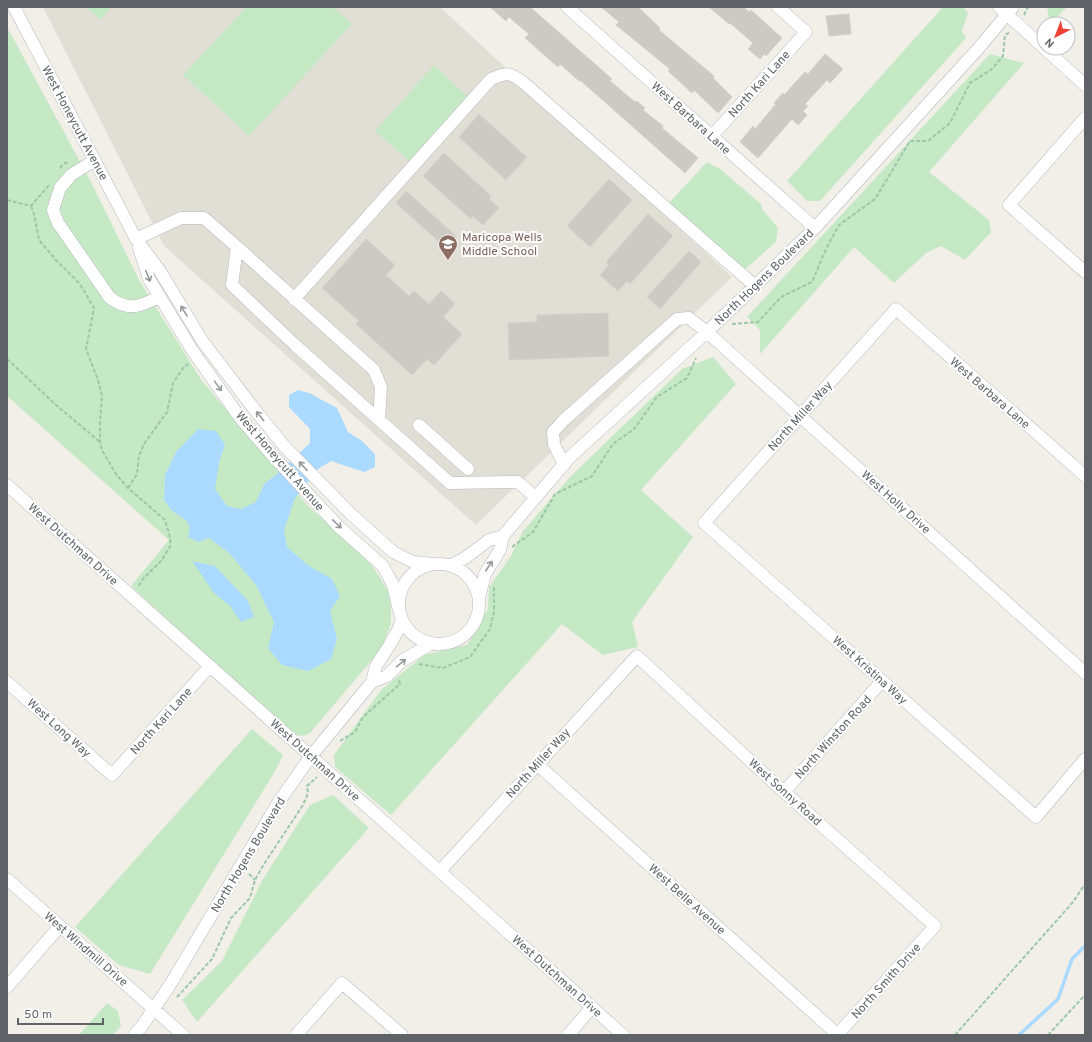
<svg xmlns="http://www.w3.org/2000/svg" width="1092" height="1042" viewBox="0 0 1092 1042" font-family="Overpass,sans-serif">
<rect width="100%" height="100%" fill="#f1efe8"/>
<path fill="#e1ded6" d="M43,7H440L732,277L476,525L164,246Z"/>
<path fill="#c5e8c5" d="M85,7H111L101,20Z
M246,7H333L352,24L249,136L183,75Z
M943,7H963L968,13L962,31L966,38L820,201H807L787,181Z
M1047,7H1067L1050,24Z
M7,27L90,180L140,282L202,381L308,506L371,564L388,591L391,605V624L382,648L310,733L303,736L292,733L131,586L169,540L7,396Z
M990,54L1024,63L929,172L989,220L991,232L965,260L941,246L926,253L894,283L854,247L760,354V330L747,317Z
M434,65L469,98L411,163L375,131Z
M707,162L720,169L761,204L762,209L778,228L776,242L743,271L669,203Z
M713,357L736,384L641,490L693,537L632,622L638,647L603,655L562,624L391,815L335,767L334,755L381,690L424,655L467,645L488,609L489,587L511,556L523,531L571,476L682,369Z
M252,729L283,755L274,773L150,974L119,965L75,927Z
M333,795L369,828L197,1022L182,1000L222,961L263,879L310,805Z
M107,1003L118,1011L121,1026L113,1035H79Z"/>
<path fill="#aadaff" d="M298,390L309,393L337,408L348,432L362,441L375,454V467L364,472L331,461L318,469L295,498L284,530L287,547L309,566L332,579L340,596L330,611L337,639L331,659L308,671L282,665L268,648L274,622L256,585L229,553L209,538L198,542L188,537C192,520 186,521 174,512C170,509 167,504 164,500L165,475L176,452L198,429L216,431L225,445L219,462L215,489L227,506L241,509L256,502L264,484L277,474L310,443V429L289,407V395Z
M192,561L215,566L248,601L254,617L241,622L230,606L214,593Z"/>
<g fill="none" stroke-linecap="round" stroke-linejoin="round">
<path stroke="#aadaff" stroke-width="3.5" d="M1019,1035L1058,999L1072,959L1085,946"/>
</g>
<path fill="#cccac5" stroke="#d6d1c6" d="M490,7H530L612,79L610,81L635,102L637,101L645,108L643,110L663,126L662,128L698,158L685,173L580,80L579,81L560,64L558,67L525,38L529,34L509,17L506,21Z
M601,7H638L660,28L659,30L714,76L713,78L732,97L718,113L694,90L692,93L668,71L670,69L616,25L619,22Z
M709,7H743L749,12L751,10L782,38L766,56L764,54L760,59L748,49L753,43L730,23L729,24Z
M849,14L851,34L829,36L826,16Z
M825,54L843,69L830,83L827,80L805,104L808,106L803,111L807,115L798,125L792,119L758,158L740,142L753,126L755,129L776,104L774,103L783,93L784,95L805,72L808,74Z
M479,114L527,157L506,180L459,137Z
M444,153L491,196L489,199L499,208L483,225L473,216L471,219L423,176Z
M609,179L632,200L590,247L567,226Z
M406,191L456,236L446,248L396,203Z
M648,214L673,236L630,284L627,281L618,291L600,275L609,265L606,262Z
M366,239L395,265L386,275L409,296L414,291L429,304L441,291L455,304L443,317L462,334L434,365L427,359L412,375L356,324L359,321L322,288Z
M689,251L701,262L660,309L647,297Z
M608,313L609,356L509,360L508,323L537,322V315Z"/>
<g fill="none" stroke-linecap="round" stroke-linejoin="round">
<g stroke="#b5b8bc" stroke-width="13">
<path id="minor" d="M14,7L136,239L160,271L203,342L255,410L285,447L350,513L393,552L413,562L434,564
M567,7L815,228
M999,7L1044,48
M1044,48L1085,85
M1085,118L1009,205L1085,272
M712,136L806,32L778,7
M95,160L71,175L60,188L53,210L58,223L110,298C130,312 140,306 159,297
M136,239L181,218H204L237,247L232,285L295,345L450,483L518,482L535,497
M237,247L374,370L381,387L379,420
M139,248L149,279L192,350L241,419L273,456L338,526L383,566L393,585L399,610
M294,299L491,79C507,72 510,72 524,83L755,286
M419,425L468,469
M564,465L554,444L553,432L564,420L677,319L689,318L707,332L1085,673
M1085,476L896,309L704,523L1036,817L1085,759
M7,485L623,1035
M399 604a40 40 0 1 1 80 0a40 40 0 1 1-80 0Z
M451,565L465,558L489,540L503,536
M479,598L485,574L500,550L503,536L570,457L707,332L815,228L977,50L1013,7
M7,682L112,775L210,666
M372,682L376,666L389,646L398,630L402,619
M537,764L837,1034
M784,792L882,681
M440,871L637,656L784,792L935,926L837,1035
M7,879L183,1035
M7,987L60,926
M134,1035L142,1026L170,985L278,803L311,756L372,682L387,676L402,661L432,643
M296,1035L342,983L402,1035
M568,1035L592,1007"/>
</g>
<path stroke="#9cc7a9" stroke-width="2" stroke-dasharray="4 2" stroke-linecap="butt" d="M1024,15L1028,7
M60,168L63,164L68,162
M7,200L31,206L49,185
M31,206L34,214L39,240L56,260L80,284L94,308L86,349L98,380L102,396L100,422V442L102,450L116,474L128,488L165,520L169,533L171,545L161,561L144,578L138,587
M732,324L758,322L781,297L812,282L826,249L839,225L875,199L910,141H928L950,123L970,83L992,69L1003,56L1005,35L1010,32
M7,359L56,405L100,442
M128,488L137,474L139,456L144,444L167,412L173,383L184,367L188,364
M512,547L533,532L555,494L592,476L613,444L634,429L657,397L687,378L696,358
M419,664L443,668L470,657L490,629L494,612V586
M340,741L355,732L363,717L400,684L399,680
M249,874L255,880
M177,997L212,959L231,918L250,898L255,880L264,864L303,805L308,793L307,786L317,777
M955,1035L1073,902L1085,884
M1048,1035L1085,995"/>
<use href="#minor" stroke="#fff" stroke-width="12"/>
</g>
<defs><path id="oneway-shaft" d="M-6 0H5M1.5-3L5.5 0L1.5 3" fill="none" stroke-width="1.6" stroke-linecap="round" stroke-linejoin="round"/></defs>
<g stroke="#979a9d">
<use href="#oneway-shaft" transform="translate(148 276) rotate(68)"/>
<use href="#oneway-shaft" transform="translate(184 311) rotate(-121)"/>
<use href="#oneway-shaft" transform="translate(218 386) rotate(55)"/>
<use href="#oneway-shaft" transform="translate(260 416) rotate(-129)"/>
<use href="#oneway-shaft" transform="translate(303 466) rotate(-133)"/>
<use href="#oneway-shaft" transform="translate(337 524) rotate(44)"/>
<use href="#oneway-shaft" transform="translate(489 566) rotate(-57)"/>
<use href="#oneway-shaft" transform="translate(401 663) rotate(-39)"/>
</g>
<defs>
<g id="school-pin" transform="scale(1)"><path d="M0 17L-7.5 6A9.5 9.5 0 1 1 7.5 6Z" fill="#8d6e63" stroke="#fff"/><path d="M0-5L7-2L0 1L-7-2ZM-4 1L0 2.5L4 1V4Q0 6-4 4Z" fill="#fff"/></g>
</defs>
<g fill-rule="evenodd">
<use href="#school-pin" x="448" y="244"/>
</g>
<g text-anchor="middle" stroke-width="4" stroke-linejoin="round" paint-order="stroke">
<g font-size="12" fill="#5f6368" stroke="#fff">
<text transform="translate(759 84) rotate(-48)" y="4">North Kari Lane</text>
<text transform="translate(691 118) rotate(42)" y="4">West Barbara Lane</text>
<text transform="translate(75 123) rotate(62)" y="4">West Honeycutt Avenue</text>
<text transform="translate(764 277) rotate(-44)" y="4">North Hogens Boulevard</text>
<text transform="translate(990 393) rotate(41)" y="4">West Barbara Lane</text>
<text transform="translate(800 416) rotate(-48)" y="4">North Miller Way</text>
<text transform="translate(280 461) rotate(49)" y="4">West Honeycutt Avenue</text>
<text transform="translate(896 502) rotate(42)" y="4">West Holly Drive</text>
<text transform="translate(73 544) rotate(42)" y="4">West Dutchman Drive</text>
<text transform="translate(870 670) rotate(42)" y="4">West Kristina Way</text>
<text transform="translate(161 721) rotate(-48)" y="4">North Kari Lane</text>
<text transform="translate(59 728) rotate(42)" y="4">West Long Way</text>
<text transform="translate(833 737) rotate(-48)" y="4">North Winston Road</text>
<text transform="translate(315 760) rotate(42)" y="4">West Dutchman Drive</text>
<text transform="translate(538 763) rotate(-48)" y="4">North Miller Way</text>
<text transform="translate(785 792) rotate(42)" y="4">West Sonny Road</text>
<text transform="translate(248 855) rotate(-59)" y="4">North Hogens Boulevard</text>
<text transform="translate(687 899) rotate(42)" y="4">West Belle Avenue</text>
<text transform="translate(86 949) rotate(41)" y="4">West Windmill Drive</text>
<text transform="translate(557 976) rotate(42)" y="4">West Dutchman Drive</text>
<text transform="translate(886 981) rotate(-48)" y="4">North Smith Drive</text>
</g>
<g font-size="12" fill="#785e54" stroke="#fff" text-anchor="start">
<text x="462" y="241">Maricopa Wells<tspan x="462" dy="14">Middle School</tspan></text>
</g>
</g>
<rect width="1092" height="1042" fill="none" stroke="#5f6368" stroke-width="16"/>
<g transform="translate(1056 36) rotate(222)"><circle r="19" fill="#ffffff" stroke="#bfc1c3"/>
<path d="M0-3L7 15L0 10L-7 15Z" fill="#ea4335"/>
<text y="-6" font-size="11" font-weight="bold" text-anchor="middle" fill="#5f6368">N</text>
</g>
<path d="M18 1018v6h85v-6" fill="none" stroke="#5f6368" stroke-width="2"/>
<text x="24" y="1018" font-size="12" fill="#5f6368" stroke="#ffffff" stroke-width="3" paint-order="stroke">50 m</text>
</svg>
